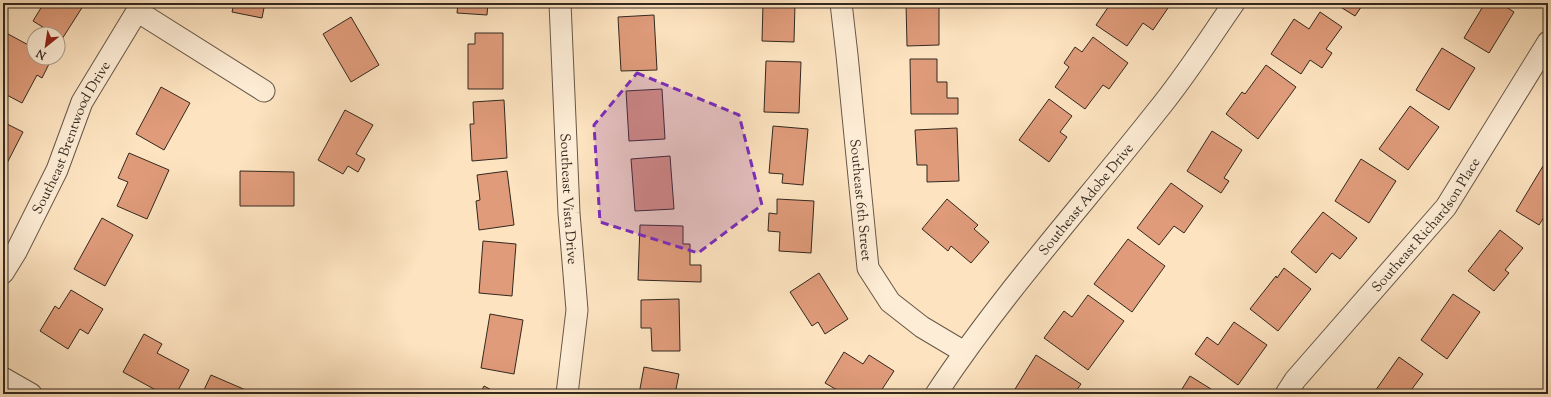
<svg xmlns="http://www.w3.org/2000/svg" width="1551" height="397" viewBox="0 0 1551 397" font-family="'Sorts Mill Goudy',serif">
<rect width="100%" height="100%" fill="#fde3c0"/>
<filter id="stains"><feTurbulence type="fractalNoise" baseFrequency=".005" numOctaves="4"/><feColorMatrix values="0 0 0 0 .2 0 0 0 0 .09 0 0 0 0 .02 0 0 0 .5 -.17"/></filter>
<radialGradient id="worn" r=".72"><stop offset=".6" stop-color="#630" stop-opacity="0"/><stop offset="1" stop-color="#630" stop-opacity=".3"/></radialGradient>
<path fill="#df9b7a" stroke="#33281f" d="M44,3H85L62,39L58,37V34H54L33,21Z
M234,3H265L262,18L232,12Z
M458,3H488L487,15L457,13Z
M763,3H795L794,42L762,41Z
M906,3H939V45L907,46Z
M1111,3H1160L1168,8L1153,30L1143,23L1127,46L1096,25Z
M1334,3H1364L1355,16Z
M1485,3H1500L1514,12L1489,53L1464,38Z
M1320,12L1342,27L1326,49L1332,53L1322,68L1310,60L1301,74L1271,54L1294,19L1309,29Z
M654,15L657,70L621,71L618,17Z
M351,17L379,65L351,82L323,34Z
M475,33H503V89H468V44H475Z
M8,34L34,48V58H52L42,78L37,75L22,103L3,93V44Z
M1093,37L1128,63L1109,89L1103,85L1085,109L1055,87L1069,67L1064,63L1075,47L1082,52Z
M1442,48L1475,68L1449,110L1416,90Z
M910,59H937V82H947V98H958V114H911Z
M766,61L801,62L799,113L764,112Z
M1266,65L1296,87L1258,139L1226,114L1242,92L1245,94Z
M161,87L190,103L164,150L136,134Z
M662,89L665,139L629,141L626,91Z
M1049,99L1072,116L1060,132L1067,137L1049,162L1019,140Z
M504,100L507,158L472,161L470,124H474L473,102Z
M1410,106L1439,127L1408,170L1379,149Z
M345,110L373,125L356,154L365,159L358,172L348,166L343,174L318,160Z
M3,122L23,132L3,171Z
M773,126L808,129L803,185L782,183L783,174L769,173Z
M957,128L959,181L927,182V165H917L915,130Z
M1212,131L1242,150L1224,178L1229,181L1221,193L1187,171Z
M129,153L169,170L147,219L117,206L128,182L118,178Z
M670,156L674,209L635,211L631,159Z
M1361,159L1396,181L1369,223L1335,201Z
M1543,166L1548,169V211L1539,225L1516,211Z
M240,171L294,172V206H240Z
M507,171L514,225L479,230L476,201L480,200L477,175Z
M1171,183L1203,206L1184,233L1174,226L1159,245L1137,228Z
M777,199L814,201L811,253L779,251L780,232L768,231L769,213L777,214Z
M947,199L978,225L974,229L989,242L971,263L951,246L948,251L922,229Z
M1323,212L1357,238L1340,259L1332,253L1316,273L1291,252Z
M102,218L133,235L105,286L74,269Z
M640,225L683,226V244H690V265H701V282L638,280Z
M1500,230L1523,248L1505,270L1509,273L1494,291L1468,271Z
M1128,239L1165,266L1132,312L1094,284Z
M483,241L516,244L512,296L479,293Z
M1284,268L1311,289L1278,331L1250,309L1276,276L1277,278Z
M819,273L848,319L825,334L818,322L812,326L790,292Z
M71,290L103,309L88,334L80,329L68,349L40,331L55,306L59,309Z
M1453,294L1480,312L1447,359L1421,340Z
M1088,295L1124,321L1088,370L1044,338L1064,311L1072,317Z
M679,299L680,351H652L651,328H641V300Z
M490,314L523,320L514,374L481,368Z
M1234,322L1267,345L1238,385L1195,354L1207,337L1218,345Z
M144,334L162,344L157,353L189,370L176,394H163L123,372Z
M844,352L863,364L869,355L894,371L879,394H844L825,383Z
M1036,355L1081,384L1074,394H1012Z
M1399,357L1423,374L1409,393L1410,394H1373Z
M644,367L679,374L675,394H639Z
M211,375L255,394H202Z
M1190,376L1219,394H1179Z
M484,386L499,394H480Z"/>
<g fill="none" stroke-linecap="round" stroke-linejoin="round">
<g stroke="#665747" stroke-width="23">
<g id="minor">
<path id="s1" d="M560,3L569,213L577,310L567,394"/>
<path id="s2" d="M841,3L847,55L868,268L890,302L922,327L964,352"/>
<path d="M137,11L264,91"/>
<path id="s3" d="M3,273L16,252L57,170L82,102L142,3"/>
<path d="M3,378L31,394"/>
<path id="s4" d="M936,394C1002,294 1083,205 1157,111C1185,77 1209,39 1234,3"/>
<path id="s5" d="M1286,394L1295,380L1446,207L1548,42"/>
</g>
</g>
<use href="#minor" stroke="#feedd6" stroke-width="21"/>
</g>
<path fill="#7b2cbf" fill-opacity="0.2" stroke="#7b2cbf" stroke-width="3" stroke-dasharray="8 5" stroke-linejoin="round" d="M637,73L739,115L762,205L698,253L600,222L594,125Z"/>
<g text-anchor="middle" stroke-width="3" stroke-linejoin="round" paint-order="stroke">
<g font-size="14" fill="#33281f" stroke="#feedd6">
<text dy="5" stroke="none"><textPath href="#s3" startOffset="152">Southeast Brentwood Drive</textPath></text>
<text dy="5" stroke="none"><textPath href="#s1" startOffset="196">Southeast Vista Drive</textPath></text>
<text dy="5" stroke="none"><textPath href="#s4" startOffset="246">Southeast Adobe Drive</textPath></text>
<text dy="5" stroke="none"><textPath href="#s2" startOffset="198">Southeast 6th Street</textPath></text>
<text dy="5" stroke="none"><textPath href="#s5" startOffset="220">Southeast Richardson Place</textPath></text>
</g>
</g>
<rect width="1551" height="397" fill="none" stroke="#fde3c0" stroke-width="16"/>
<rect x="4" y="4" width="1543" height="389" fill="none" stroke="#33281f" stroke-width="2"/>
<rect x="8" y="8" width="1535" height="381" fill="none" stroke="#33281f"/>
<g transform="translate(46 46) rotate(210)"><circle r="19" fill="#feedd6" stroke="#ad9e8d"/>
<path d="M0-3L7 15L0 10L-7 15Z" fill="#8f2418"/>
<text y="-6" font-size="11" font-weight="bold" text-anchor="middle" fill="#33281f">N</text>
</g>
<rect width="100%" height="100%" filter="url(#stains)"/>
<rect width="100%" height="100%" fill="url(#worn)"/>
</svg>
